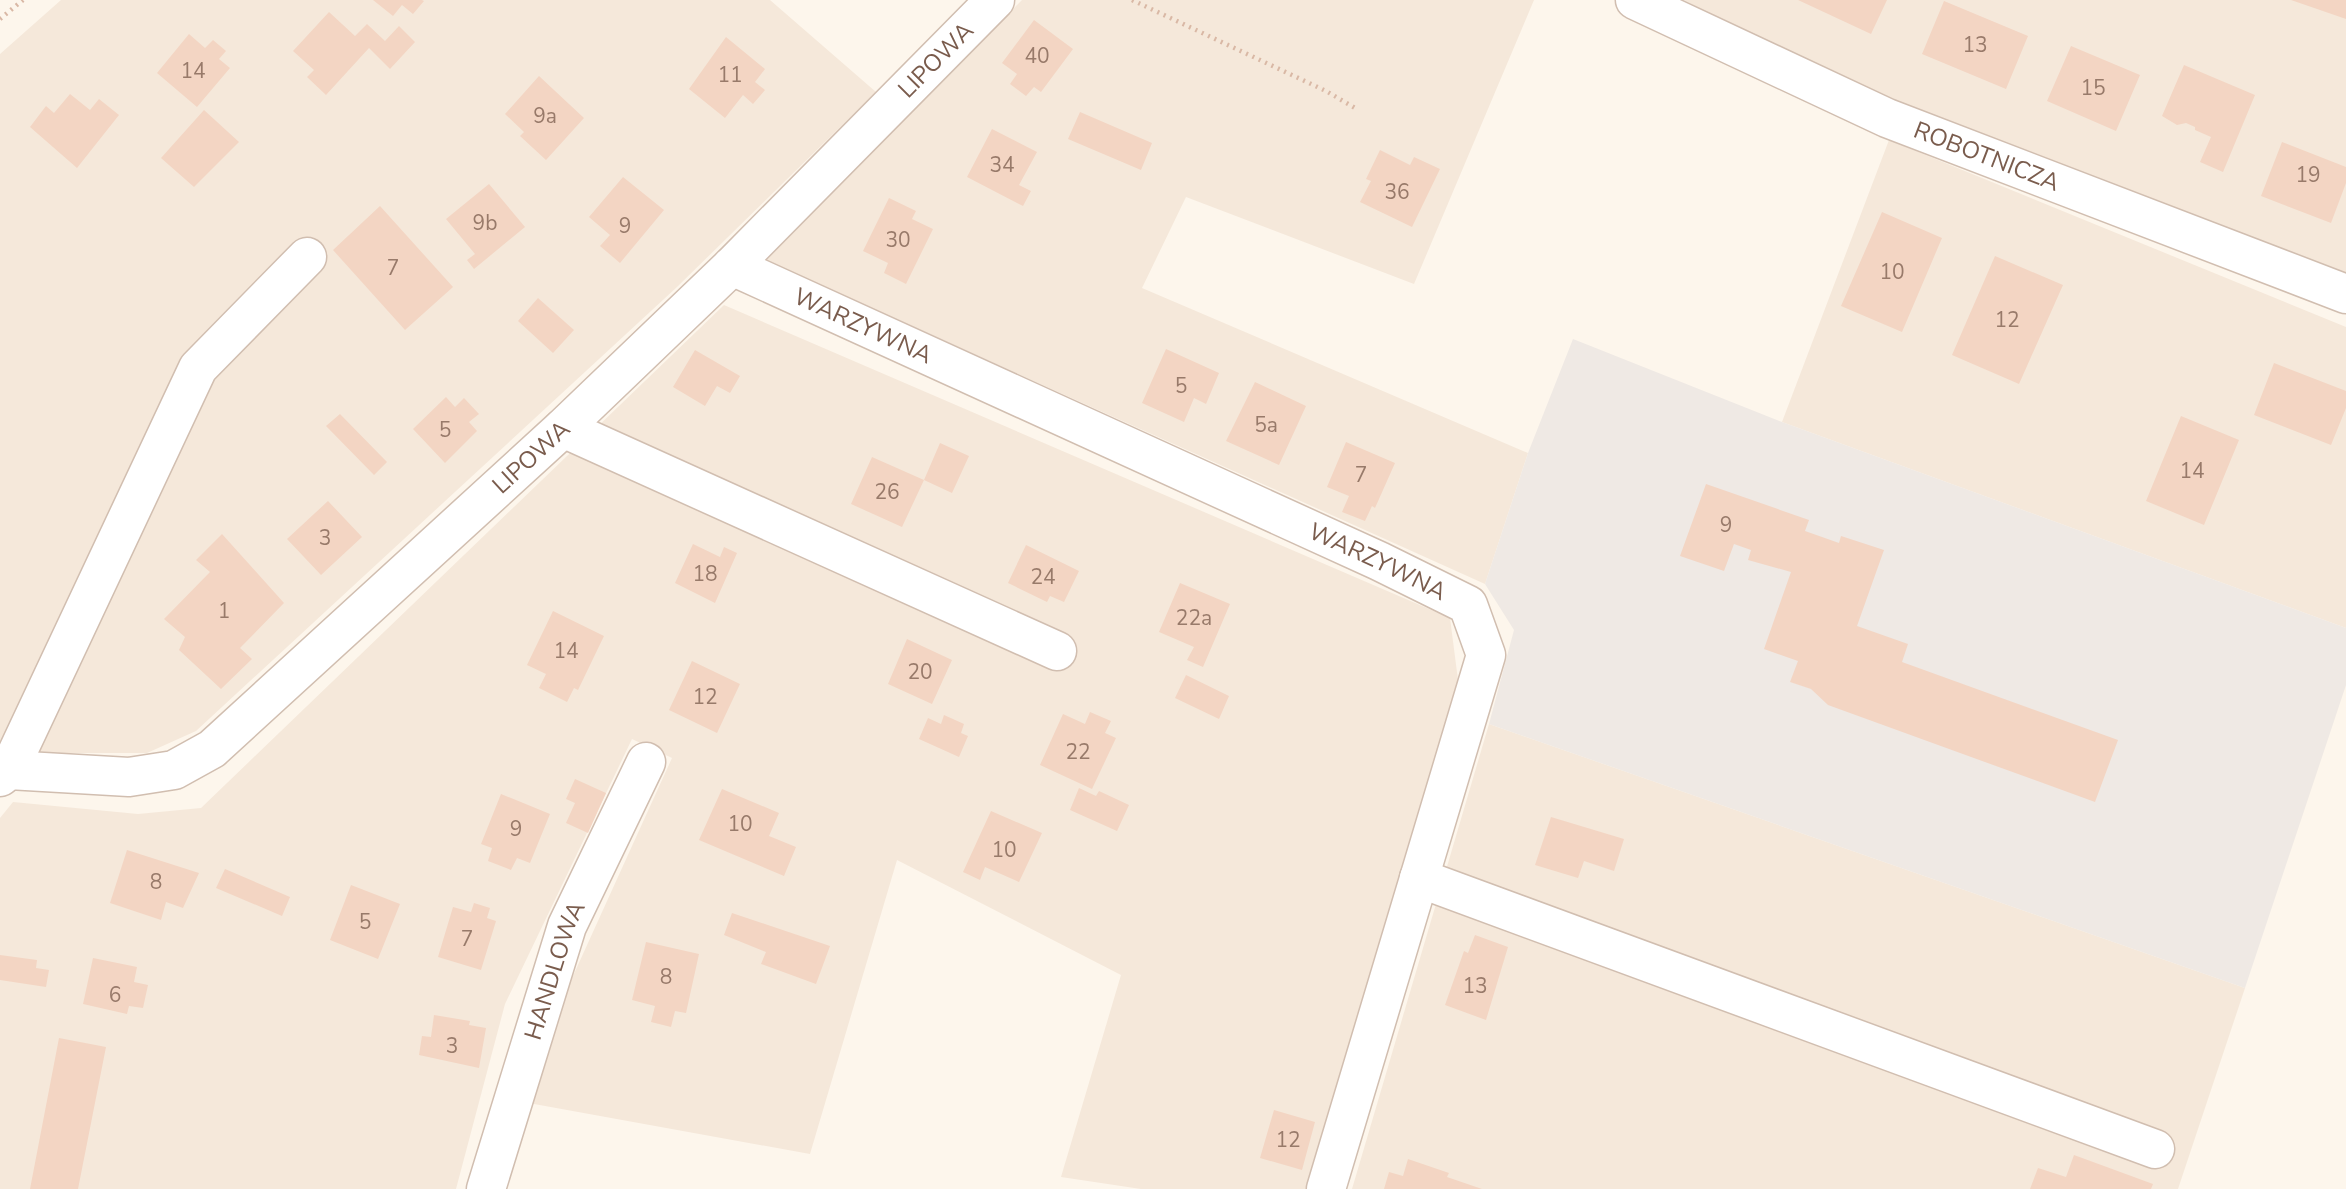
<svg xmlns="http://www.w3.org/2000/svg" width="2346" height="1189" viewBox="0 0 2346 1189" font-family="'Nunito Sans',sans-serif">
<rect width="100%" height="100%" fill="#fdf6ec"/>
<path fill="#f5e8da" d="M61,0H770L876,92L677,287L196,731L147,753H47L0,745V54Z
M1022,0H1534L1414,284L1186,197L1142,288L1528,453L1485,584L765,260Z
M1684,0H2346V279L1886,104Z
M1889,140L2346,327V628L1782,422Z
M724,305L1450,618L1458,680L1306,1189H1141L1061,1177L1121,975L897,860L810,1154L523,1102L553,1020L672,758L632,739L505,1004L456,1189H0V818L13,802L138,814L201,808Z
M1489,724L2245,988L2178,1189H1352Z"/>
<path fill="#efe9e4" d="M1573,339L1782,422L2346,628V685L2245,988L1489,724L1514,630L1485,584L1528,453Z"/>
<path fill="#f3d5c3" d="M373,0H422L424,1L413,14L402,5L393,16Z
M1798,0H1887L1871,34Z
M2291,0H2346V19Z
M1944,1L2028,36L2006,89L1922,54Z
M329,12L355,36L367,24L385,41L399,26L415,42L390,69L369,48L326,95L307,77L314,70L293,51Z
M1034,20L1073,49L1041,92L1034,87L1026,96L1010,84L1017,74L1002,63Z
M189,34L205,48L213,40L226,51L219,59L230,68L197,107L157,73Z
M726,37L765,69L755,82L765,90L753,104L743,95L725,118L689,89Z
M2071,46L2140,75L2116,131L2047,101Z
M2184,65L2255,95L2223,172L2200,162L2211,137L2195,130V127L2186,123L2177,125L2162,116Z
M539,76L584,118L546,160L520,136L524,132L505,114Z
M70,94L90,110L99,99L119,115L77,168L30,127L46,106L54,113Z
M204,110L239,142L194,187L161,158Z
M1080,112L1152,143L1141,170L1068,139Z
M992,129L1037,152L1019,185L1031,191L1023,206L967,177Z
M2282,142L2346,167V183L2331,223L2261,196Z
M1380,150L1410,165L1414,157L1440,169L1412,227L1360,202L1371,181L1366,179Z
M623,177L664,210L620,263L600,246L610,235L589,217Z
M489,184L525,227L474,269L467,260L475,254L446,219Z
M889,198L916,211L912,219L933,229L906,284L884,273L888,263L863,251Z
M380,206L453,287L405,330L333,250Z
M1882,212L1942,238L1902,332L1841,306Z
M1995,256L2063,285L2019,384L1952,355Z
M538,298L574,330L553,353L518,321Z
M1166,349L1219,373L1206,404L1194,398L1184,422L1142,403Z
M695,350L740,376L730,393L717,386L705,406L673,387Z
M2274,363L2346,391V408L2331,445L2254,415Z
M1255,382L1306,406L1279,465L1226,441Z
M446,397L455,407L464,398L479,414L469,422L477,431L445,463L413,429Z
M340,414L387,462L374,475L326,426Z
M2181,416L2239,440L2204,525L2146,501Z
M1346,442L1395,463L1375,508L1372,506L1365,521L1342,512L1349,496L1327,487Z
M940,443L969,456L952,493L924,480Z
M872,457L924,480L902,527L851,504Z
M1706,484L1809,520L1805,531L1839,543L1841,536L1884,550L1857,626L1908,644L1902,662L2118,740L2095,802L1828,705L1811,689L1790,682L1798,661L1764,649L1791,572L1748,560L1751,550L1734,544L1724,571L1680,556Z
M328,501L362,537L321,575L287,539Z
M222,534L284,603L240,648L252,659L221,689L179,650L185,637L164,619L210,572L196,560Z
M693,544L720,557L724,547L737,553L715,603L675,583Z
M1026,545L1079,571L1064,602L1050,596L1047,602L1008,583Z
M1180,583L1230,604L1203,667L1187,660L1194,647L1159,632Z
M553,611L604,636L578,690L574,688L567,702L539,688L546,674L527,665Z
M907,639L952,660L932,704L888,684Z
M692,661L740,684L717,733L669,710Z
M1186,675L1229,696L1219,719L1175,698Z
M1090,712L1111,721L1105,733L1116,738L1092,789L1040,765L1063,714L1085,724Z
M944,715L964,724L961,733L968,736L959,757L919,739L928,718L941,724Z
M575,779L606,793L588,833L566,823L575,803L566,799Z
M1079,788L1096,796L1099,791L1129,805L1117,831L1070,810Z
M722,789L779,813L769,836L796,847L784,876L699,840Z
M501,794L550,814L530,863L517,858L511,870L488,861L492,848L481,844Z
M991,811L1042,833L1019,882L985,867L980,880L963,872Z
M1551,817L1624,839L1614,871L1584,861L1578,878L1535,865Z
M127,850L199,873L183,908L166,902L161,920L110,903Z
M225,869L290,897L282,916L216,888Z
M351,885L400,904L378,959L330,940Z
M474,903L490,908L487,918L496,921L481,970L438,957L453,907L471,912Z
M732,913L830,946L816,984L761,964L766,952L724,935Z
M1475,935L1508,947L1486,1020L1445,1005L1464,951L1468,953Z
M646,942L699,954L686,1013L675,1011L671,1027L651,1022L655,1006L632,1000Z
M0,955L37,960L36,968L49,970L46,987L0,980Z
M93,958L137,967L134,982L148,985L143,1008L129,1006L127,1014L83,1004Z
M434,1015L470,1021L469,1025L486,1028L479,1068L419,1055L422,1036L431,1037Z
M59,1038L106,1047L78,1189H30Z
M1274,1110L1315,1122L1302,1170L1260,1158Z
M2074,1155L2153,1184L2151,1189H2030L2038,1168L2066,1177Z
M1408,1159L1449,1173L1447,1177L1482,1189H1384L1389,1172L1403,1176Z"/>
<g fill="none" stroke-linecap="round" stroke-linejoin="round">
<g stroke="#d1beb0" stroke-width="41">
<g id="minor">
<path id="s1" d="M1635,0L1887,118L2346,294"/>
<path id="s2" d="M732,266L1379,561L1468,605L1486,655L1326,1189"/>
<path d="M563,428L1057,651"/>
<path d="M9,770L198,368L307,257"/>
<path id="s3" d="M0,777L9,770L129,777L174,770L212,749L563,428L732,266L995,0"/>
<path d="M1419,878L2155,1149"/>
<path id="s4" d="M486,1189L567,926L646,762"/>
</g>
</g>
<path stroke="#d9b8a5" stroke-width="4.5" stroke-dasharray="2 5" stroke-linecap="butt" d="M1132,0L1326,91L1355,108
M0,19L23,0"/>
<use href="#minor" stroke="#fff" stroke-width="38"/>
</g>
<g text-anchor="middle" stroke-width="5" stroke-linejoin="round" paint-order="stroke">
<g font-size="21" fill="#987a6a">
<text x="1975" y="52">13</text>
<text x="1037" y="63">40</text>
<text x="193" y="78">14</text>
<text x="730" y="82">11</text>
<text x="2093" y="95">15</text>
<text x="545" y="123">9a</text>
<text x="1002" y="172">34</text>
<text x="2308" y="182">19</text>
<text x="1397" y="199">36</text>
<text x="485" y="230">9b</text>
<text x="625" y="233">9</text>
<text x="898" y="247">30</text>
<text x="393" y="275">7</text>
<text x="1892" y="279">10</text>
<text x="2007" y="327">12</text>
<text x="1181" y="393">5</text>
<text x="1266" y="432">5a</text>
<text x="445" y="437">5</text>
<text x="2192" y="478">14</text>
<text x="1361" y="482">7</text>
<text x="887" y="499">26</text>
<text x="1726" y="532">9</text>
<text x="325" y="545">3</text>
<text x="705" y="581">18</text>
<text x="1043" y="584">24</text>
<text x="224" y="618">1</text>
<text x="1194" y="625">22a</text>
<text x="566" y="658">14</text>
<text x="920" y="679">20</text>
<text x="705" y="704">12</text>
<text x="1078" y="759">22</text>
<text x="740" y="831">10</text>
<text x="516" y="836">9</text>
<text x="1004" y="857">10</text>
<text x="156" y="889">8</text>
<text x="365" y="929">5</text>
<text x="467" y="946">7</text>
<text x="666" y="984">8</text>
<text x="1475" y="993">13</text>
<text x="115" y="1002">6</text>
<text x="452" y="1053">3</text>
<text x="1288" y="1147">12</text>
</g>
<g font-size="24" fill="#7a5c4d" stroke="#fffaf3">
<text dy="8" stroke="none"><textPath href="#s3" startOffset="1220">LIPOWA</textPath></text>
<text dy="8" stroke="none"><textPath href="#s1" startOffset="385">ROBOTNICZA</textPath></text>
<text dy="8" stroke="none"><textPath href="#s2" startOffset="144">WARZYWNA</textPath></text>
<text dy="8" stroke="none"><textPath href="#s3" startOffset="653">LIPOWA</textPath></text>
<text dy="8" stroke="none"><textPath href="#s2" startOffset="710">WARZYWNA</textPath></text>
<text dy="8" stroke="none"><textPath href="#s4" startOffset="229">HANDLOWA</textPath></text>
</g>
</g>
</svg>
